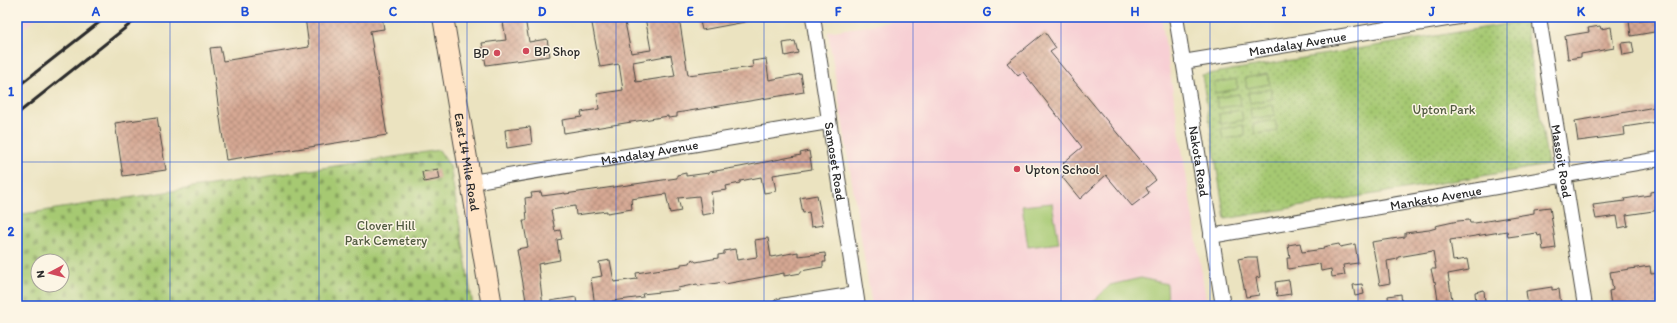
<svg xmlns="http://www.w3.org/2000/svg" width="1677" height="323" viewBox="0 0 1677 323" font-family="Itim,sans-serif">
<defs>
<pattern id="grass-dots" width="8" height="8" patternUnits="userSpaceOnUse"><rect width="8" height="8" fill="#a6c972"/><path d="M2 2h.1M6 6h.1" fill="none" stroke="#87a35e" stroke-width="1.8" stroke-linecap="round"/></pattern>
<pattern id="cemetery-stones" width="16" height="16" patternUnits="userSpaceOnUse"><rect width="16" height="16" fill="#a6c972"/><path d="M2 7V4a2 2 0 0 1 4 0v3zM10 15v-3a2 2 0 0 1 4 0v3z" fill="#87a35e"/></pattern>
<pattern id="building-cross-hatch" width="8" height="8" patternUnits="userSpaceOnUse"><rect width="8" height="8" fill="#d5a793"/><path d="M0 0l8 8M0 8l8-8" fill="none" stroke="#ad8878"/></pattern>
</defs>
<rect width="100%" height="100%" fill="#fcf5e5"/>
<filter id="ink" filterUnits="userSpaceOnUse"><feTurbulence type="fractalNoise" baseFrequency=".025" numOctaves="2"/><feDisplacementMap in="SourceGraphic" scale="8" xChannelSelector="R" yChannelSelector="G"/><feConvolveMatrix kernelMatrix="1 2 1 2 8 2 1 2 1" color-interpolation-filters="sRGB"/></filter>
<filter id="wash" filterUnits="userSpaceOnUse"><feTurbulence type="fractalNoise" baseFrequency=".012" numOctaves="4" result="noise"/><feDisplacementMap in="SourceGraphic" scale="16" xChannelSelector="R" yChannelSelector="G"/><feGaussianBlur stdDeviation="0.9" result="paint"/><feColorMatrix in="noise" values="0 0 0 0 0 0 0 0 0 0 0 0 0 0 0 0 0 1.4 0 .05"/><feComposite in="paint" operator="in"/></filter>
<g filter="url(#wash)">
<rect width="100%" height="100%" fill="#ebe3c0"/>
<path fill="#f7cfd4" d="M17,17H38L17,33Z
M917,17H1161L1207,306H872L828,32Z"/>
<path fill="url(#grass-dots)" stroke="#687a4e" d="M1525,21L1548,165L1225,219L1202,75Z"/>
<path fill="url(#cemetery-stones)" stroke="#687a4e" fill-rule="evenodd" d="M439,150L450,166L473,306H17V215ZM38,261H62V285H38Z"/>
<path fill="#a6c972" stroke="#687a4e" d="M1268,74L1270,84L1247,88L1245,78Z
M1236,79L1238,89L1215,93L1214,83Z
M1271,89L1272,99L1250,103L1248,93Z
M1239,94L1241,105L1218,108L1216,98Z
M1273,105L1275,115L1252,119L1250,109Z
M1241,110L1243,120L1220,124L1219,114Z
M1275,120L1277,131L1255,134L1253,124Z
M1243,125L1245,136L1223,139L1221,129Z
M1052,203L1059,243L1028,247L1022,206Z
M1141,278L1167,284L1168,306H1089L1110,285Z"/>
<g id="blocks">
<path fill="url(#building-cross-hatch)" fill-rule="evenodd" d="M305,17H382L384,29L370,31L387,135L226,160L210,48L220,47L223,61L309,47Z
M598,17H624L631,53L651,50L645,17H679L688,75L753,67L752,61L766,59L769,80L801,74L804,92L677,113V117L668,118V116L564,133L562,120L582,117L581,112L599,109L597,94L623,90L619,64L600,67L591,18ZM671,55L675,76L636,82L633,62Z
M699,17H745V22L702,30Z
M525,18L529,42L547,39L550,56L486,65L482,43L506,40L503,22Z
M1660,18V31L1631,36L1629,21Z
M1600,26L1601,29L1611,27L1614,48L1581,54V57L1568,59L1565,36L1589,32L1588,28Z
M1045,32L1056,48L1050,52L1156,180L1146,188L1149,193L1132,206L1106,175L1080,199L1062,177L1069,171L1063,163L1082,147L1023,72L1018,76L1007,63Z
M795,41L798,53L785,56L783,43Z
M1632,42L1634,53L1623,55L1621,43Z
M1655,107L1657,122L1624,127L1625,135L1578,141L1575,121Z
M157,117L166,170L123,176L115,123Z
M530,127L532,144L507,148L505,130Z
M809,151L812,169L773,175L776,191L764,193L761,177L740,181V183L726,186L727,190L711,192L714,213L702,215L699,196L678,198L681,211L670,213L666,194L631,199L632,209L607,213V211L576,215L575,206L551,210L555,231L560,230L562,239L557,240L560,260L538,264L543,306H527L517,249L528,247L523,220H527L525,198L532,197L531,193L541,192L542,196L565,193V194L677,178V175L686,173V176L709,173V172L740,167L801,155L800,153Z
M438,169L440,179L424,182L422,172Z
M1660,190V210L1626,215L1628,226L1619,228L1617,216L1596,219L1593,205L1625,201L1624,199L1650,195V192Z
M817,195L823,225L811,227L809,212L803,213L800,198Z
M1550,207L1556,248L1543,250L1541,235L1538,236L1537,233L1508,237L1507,231L1450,240L1453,261L1467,259L1469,270L1448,274L1453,306H1439L1435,281L1434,282L1431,269H1436L1433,251L1398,257V259L1387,261L1390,283L1380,285L1372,242L1405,237V233L1429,230L1436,228L1435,226L1458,221L1469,220L1470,223H1475L1510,217L1534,213V209Z
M768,238L771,257L798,252V256L825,253L826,262H823V267L801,271V273L784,276V273L725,284L724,282L698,286L697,284L678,288L679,290L642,294L643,297L612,301L613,303L595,306L591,278L602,276L599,262L610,260L614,282L637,279L636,273L681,266V264L690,263L692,259L696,262L718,258V255L724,254V251L735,249L737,260L757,257L755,240Z
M1300,243L1302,252L1324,249L1323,247L1328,246L1339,244L1340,247L1355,244L1358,263L1343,265L1345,275L1332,277L1331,269L1321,271L1320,264L1288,269L1287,258H1290L1288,245Z
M1248,257H1257L1260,277L1256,278L1259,295L1246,297L1238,259Z
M1650,266L1651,274L1660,273V306H1611L1609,291L1613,290L1610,272Z
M1289,280L1291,294L1277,296L1275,282Z
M1362,284L1364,294L1355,296L1353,285Z
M1552,287V290L1559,289L1561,306H1528L1526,291Z
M1484,290L1485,302L1476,304L1475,292Z
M1401,294L1402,306H1389L1388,296Z
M576,297L577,306H550V301Z"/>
</g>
</g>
<g filter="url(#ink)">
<use href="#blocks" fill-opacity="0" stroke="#484741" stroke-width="1"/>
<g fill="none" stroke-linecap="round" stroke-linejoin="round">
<g stroke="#484741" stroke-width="16">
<g id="minor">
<path id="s1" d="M813,17L858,306"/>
<path id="s2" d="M1176,17L1223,306"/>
<path id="s3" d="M1539,17L1585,306"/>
<path id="s4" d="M1183,62L1459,17"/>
<path id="s5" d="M472,182L828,122"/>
<path id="s6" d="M1211,236L1660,159"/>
<path d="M780,306L856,294"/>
</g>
</g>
<g stroke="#484741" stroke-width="22">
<g id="secondary">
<path id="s7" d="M443,17L492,306"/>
</g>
</g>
<use href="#minor" stroke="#fff" stroke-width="14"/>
<use href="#secondary" stroke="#ffe4c6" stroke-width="20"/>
<path stroke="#2b2b2b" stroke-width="3" d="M17,87L106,17
M17,114L139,17"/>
</g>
</g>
<path fill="none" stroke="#1d4ed8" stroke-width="1" stroke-opacity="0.55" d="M170,17V306M319,17V306M467,17V306M616,17V306M764,17V306M913,17V306M1061,17V306M1210,17V306M1358,17V306M1507,17V306M17,162H1660"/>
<g fill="#d1495b" stroke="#fcf5e5" stroke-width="1.5">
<circle cx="526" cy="51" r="4"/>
<circle cx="497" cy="53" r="4"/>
<circle cx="1017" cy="169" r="4"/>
</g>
<g text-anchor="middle" stroke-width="3" stroke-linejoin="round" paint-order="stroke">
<g font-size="13" fill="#2b2b2b" stroke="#fcf5e5">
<text dy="5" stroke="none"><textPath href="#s4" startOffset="116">Mandalay Avenue</textPath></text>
<text dy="5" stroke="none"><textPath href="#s5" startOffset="180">Mandalay Avenue</textPath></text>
<text dy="5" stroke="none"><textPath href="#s7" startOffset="147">East 14 Mile Road</textPath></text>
<text dy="5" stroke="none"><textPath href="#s3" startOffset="146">Massoit Road</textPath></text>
<text dy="5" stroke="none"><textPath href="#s1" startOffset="146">Samoset Road</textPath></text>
<text dy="5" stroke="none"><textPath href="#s2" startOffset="146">Nakota Road</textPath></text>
<text dy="5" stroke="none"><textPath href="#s6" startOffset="228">Mankato Avenue</textPath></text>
</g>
<g font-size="13" fill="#2b2b2b" stroke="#fcf5e5" text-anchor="start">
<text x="534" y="56">BP Shop</text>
<text x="489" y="58" text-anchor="end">BP</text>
<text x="1025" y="174">Upton School</text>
</g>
<g font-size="13" fill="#505a40" stroke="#fcf5e5">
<text x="1444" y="114">Upton Park</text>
<text x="386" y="230">Clover Hill<tspan x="386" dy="15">Park Cemetery</tspan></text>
</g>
</g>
<rect width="1677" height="323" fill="none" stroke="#fcf5e5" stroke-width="44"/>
<g transform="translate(50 273) rotate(263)"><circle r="19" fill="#fcf5e5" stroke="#a8a49b"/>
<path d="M0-3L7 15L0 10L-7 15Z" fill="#d1495b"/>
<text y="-6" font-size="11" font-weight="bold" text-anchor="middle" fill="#2b2b2b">N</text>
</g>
<rect x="22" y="22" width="1633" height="279" fill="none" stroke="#1d4ed8" stroke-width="1.5"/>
<g font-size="13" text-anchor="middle" font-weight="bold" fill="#1d4ed8">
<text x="96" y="16">A</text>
<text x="245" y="16">B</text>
<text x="393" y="16">C</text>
<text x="542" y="16">D</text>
<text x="690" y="16">E</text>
<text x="838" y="16">F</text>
<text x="987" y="16">G</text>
<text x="1135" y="16">H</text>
<text x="1284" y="16">I</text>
<text x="1432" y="16">J</text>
<text x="1581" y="16">K</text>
<text x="11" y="96">1</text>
<text x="11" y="236">2</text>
</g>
</svg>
